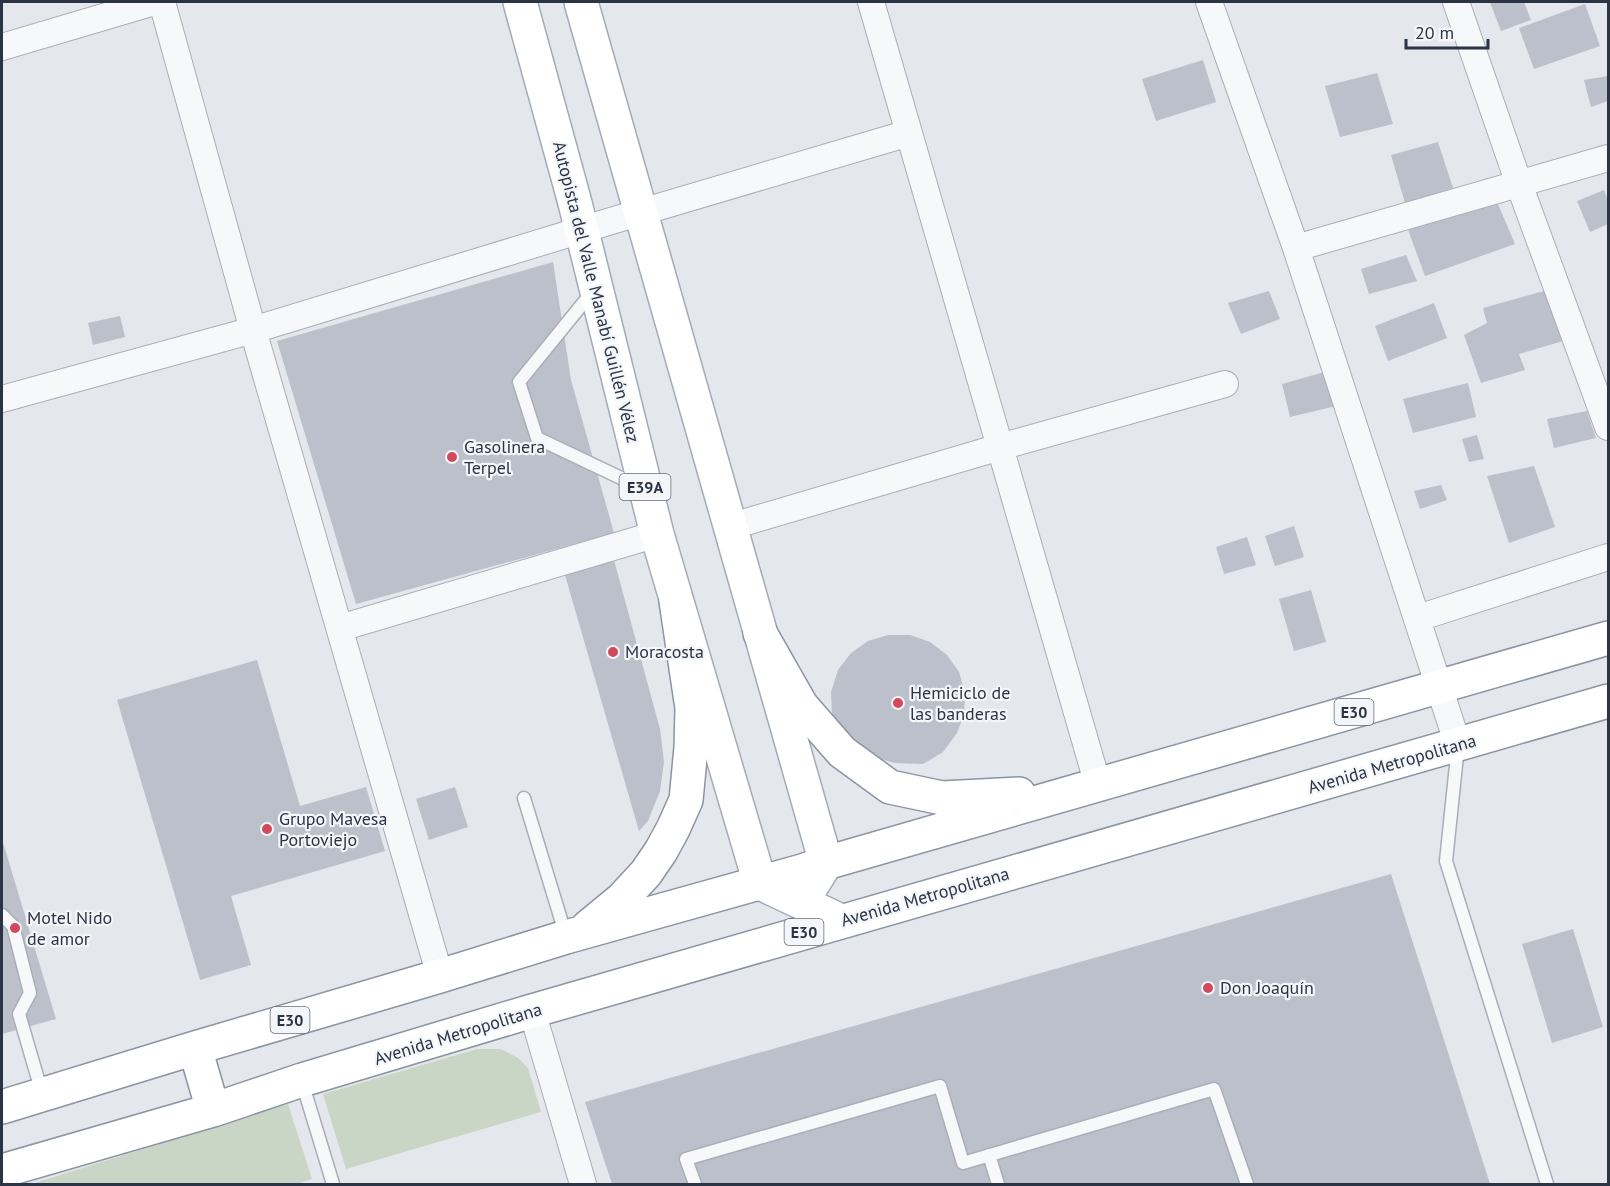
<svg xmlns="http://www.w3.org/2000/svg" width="1610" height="1186" viewBox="0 0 1610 1186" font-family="'PT Sans',sans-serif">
<rect width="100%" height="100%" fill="#e4e7ec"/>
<path fill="#c9d6c5" d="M477,1049H501L518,1058L528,1068L541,1112L346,1169L323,1094Z
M288,1104L312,1179L296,1184H31Z"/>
<path fill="#bbc0ca" d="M1490,2H1524L1531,20L1501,31Z
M1585,4L1600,46L1534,69L1519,28Z
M1203,60L1216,102L1156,121L1142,79Z
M1377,73L1393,124L1340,137L1325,86Z
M1608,76V101L1591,107L1584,80Z
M1438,142L1453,188L1405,203L1391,155Z
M1604,190L1608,201V224L1590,232L1577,201Z
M1497,202L1515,244L1425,276L1407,227Z
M1406,255L1417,281L1369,294L1361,269Z
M553,262L571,380L614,533L356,604L277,341Z
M1555,288L1565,320L1555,322L1563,341L1519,354L1525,370L1481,383L1464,335L1487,323L1483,308Z
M1269,291L1280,319L1241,334L1228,303Z
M1434,303L1447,338L1388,361L1375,326Z
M120,316L125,337L93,345L88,323Z
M1328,371L1336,406L1290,417L1282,384Z
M1468,383L1476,417L1413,433L1403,399Z
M1587,411L1596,438L1554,448L1547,419Z
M1477,435L1484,459L1469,462L1462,439Z
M1534,466L1555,527L1509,543L1487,476Z
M1441,485L1447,500L1420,509L1414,491Z
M1294,526L1304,557L1275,566L1265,536Z
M1247,537L1256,565L1224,574L1216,547Z
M614,560L660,729L664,762L660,791L648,821L639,831L565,575Z
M1311,590L1326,642L1294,651L1279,599Z
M888,635H910L930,642L947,655L959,672L965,693L964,714L957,733L943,752L923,764L895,763L869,756L850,740L832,715L831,692L838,670L851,653L868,641Z
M257,660L300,806L366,787L385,851L231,896L251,965L200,980L117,700Z
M455,787L468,827L429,840L416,799Z
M2,839L56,1019L2,1034Z
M1391,874L1490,1184H612L585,1102Z
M1573,929L1603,1027L1552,1043L1522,944Z"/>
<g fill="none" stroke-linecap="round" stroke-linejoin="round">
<g stroke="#a9aeb7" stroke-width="15">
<path id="service" d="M593,291L519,382L537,438L642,488
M1458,746L1446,861L1547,1184
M524,798L566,936
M2,915L13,926L30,993L19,1014L42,1093
M302,1082L333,1184
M989,1155L998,1184
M695,1184L686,1159L940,1086L963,1163L1214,1089L1247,1184"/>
</g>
<g stroke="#a9aeb7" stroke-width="28">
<path id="minor" d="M162,2L253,330L440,976
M871,2L1098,785
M1209,2L1296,248L1458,745
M1456,2L1519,184L1608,427
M2,47L154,2
M1296,248L1608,158
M2,399L253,330L611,221L909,133
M729,527L1000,447L1225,384
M1418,618L1608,557
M340,628L657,534
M532,1011L583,1184"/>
</g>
<g stroke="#a3abb8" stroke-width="36">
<path id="primary" d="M520,2L575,203L657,534L760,883L841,921
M581,2L826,863L811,887"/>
</g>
<g stroke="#8b94a3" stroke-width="36">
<path id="trunk" d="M760,633L801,705L842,752L890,787L942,798L1019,794
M588,927L622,899L646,873L661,851L673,829L686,800L691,748L692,708L676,601
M195,1048L213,1110
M2,1107L195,1048L440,976L566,937L802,871L826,863L1608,638
M2,1171L213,1110L302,1080L532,1011L1608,701"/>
</g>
<use href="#service" stroke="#f7f8fa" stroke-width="12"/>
<use href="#minor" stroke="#f7f8fa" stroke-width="26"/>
<use href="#primary" stroke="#fff" stroke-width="33"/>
<use href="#trunk" stroke="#fff" stroke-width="33"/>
</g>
<g fill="#d1495b" stroke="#f4f6f9" stroke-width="2">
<circle cx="452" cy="457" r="6"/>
<circle cx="613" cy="652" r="6"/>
<circle cx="898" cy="703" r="6"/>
<circle cx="267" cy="829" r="6"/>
<circle cx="15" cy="928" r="6"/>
<circle cx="1208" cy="988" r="6"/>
</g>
<g text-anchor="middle" stroke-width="4.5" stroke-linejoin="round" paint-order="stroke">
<g fill="#f4f6f9" stroke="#676e7b" stroke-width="1.5">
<rect x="619.5" y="474" width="51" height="26" rx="4.5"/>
<rect x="1334.5" y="699" width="39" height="26" rx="4.5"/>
<rect x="784.5" y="919" width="39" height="26" rx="4.5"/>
<rect x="270.5" y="1007" width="39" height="26" rx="4.5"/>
</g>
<g font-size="16" font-weight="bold" fill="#2b3445">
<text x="645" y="493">E39A</text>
<text x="1354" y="718">E30</text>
<text x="804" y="938">E30</text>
<text x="290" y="1026">E30</text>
</g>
<g font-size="18" fill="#2b3445" stroke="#f4f6f9">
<text transform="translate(596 292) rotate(76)" y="6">Autopista del Valle Manabí Guillén Vélez</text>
<text transform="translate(1392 764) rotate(-16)" y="6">Avenida Metropolitana</text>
<text transform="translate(925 897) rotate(-16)" y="6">Avenida Metropolitana</text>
<text transform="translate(458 1034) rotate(-17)" y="6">Avenida Metropolitana</text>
</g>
<g font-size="18" fill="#2b3445" stroke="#f4f6f9" text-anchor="start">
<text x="464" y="453">Gasolinera<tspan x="464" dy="21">Terpel</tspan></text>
<text x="625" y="658">Moracosta</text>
<text x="910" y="699">Hemiciclo de<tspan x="910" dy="21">las banderas</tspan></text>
<text x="279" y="825">Grupo Mavesa<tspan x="279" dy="21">Portoviejo</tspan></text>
<text x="27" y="924">Motel Nido<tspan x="27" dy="21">de amor</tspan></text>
<text x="1220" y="994">Don Joaquín</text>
</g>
</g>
<rect width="1610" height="1186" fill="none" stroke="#2b3445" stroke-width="6"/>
<path d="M1406 39v9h82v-9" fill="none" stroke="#2b3445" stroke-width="3"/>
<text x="1415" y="39" font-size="18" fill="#2b3445" stroke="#f4f6f9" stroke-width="4.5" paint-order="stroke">20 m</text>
</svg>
